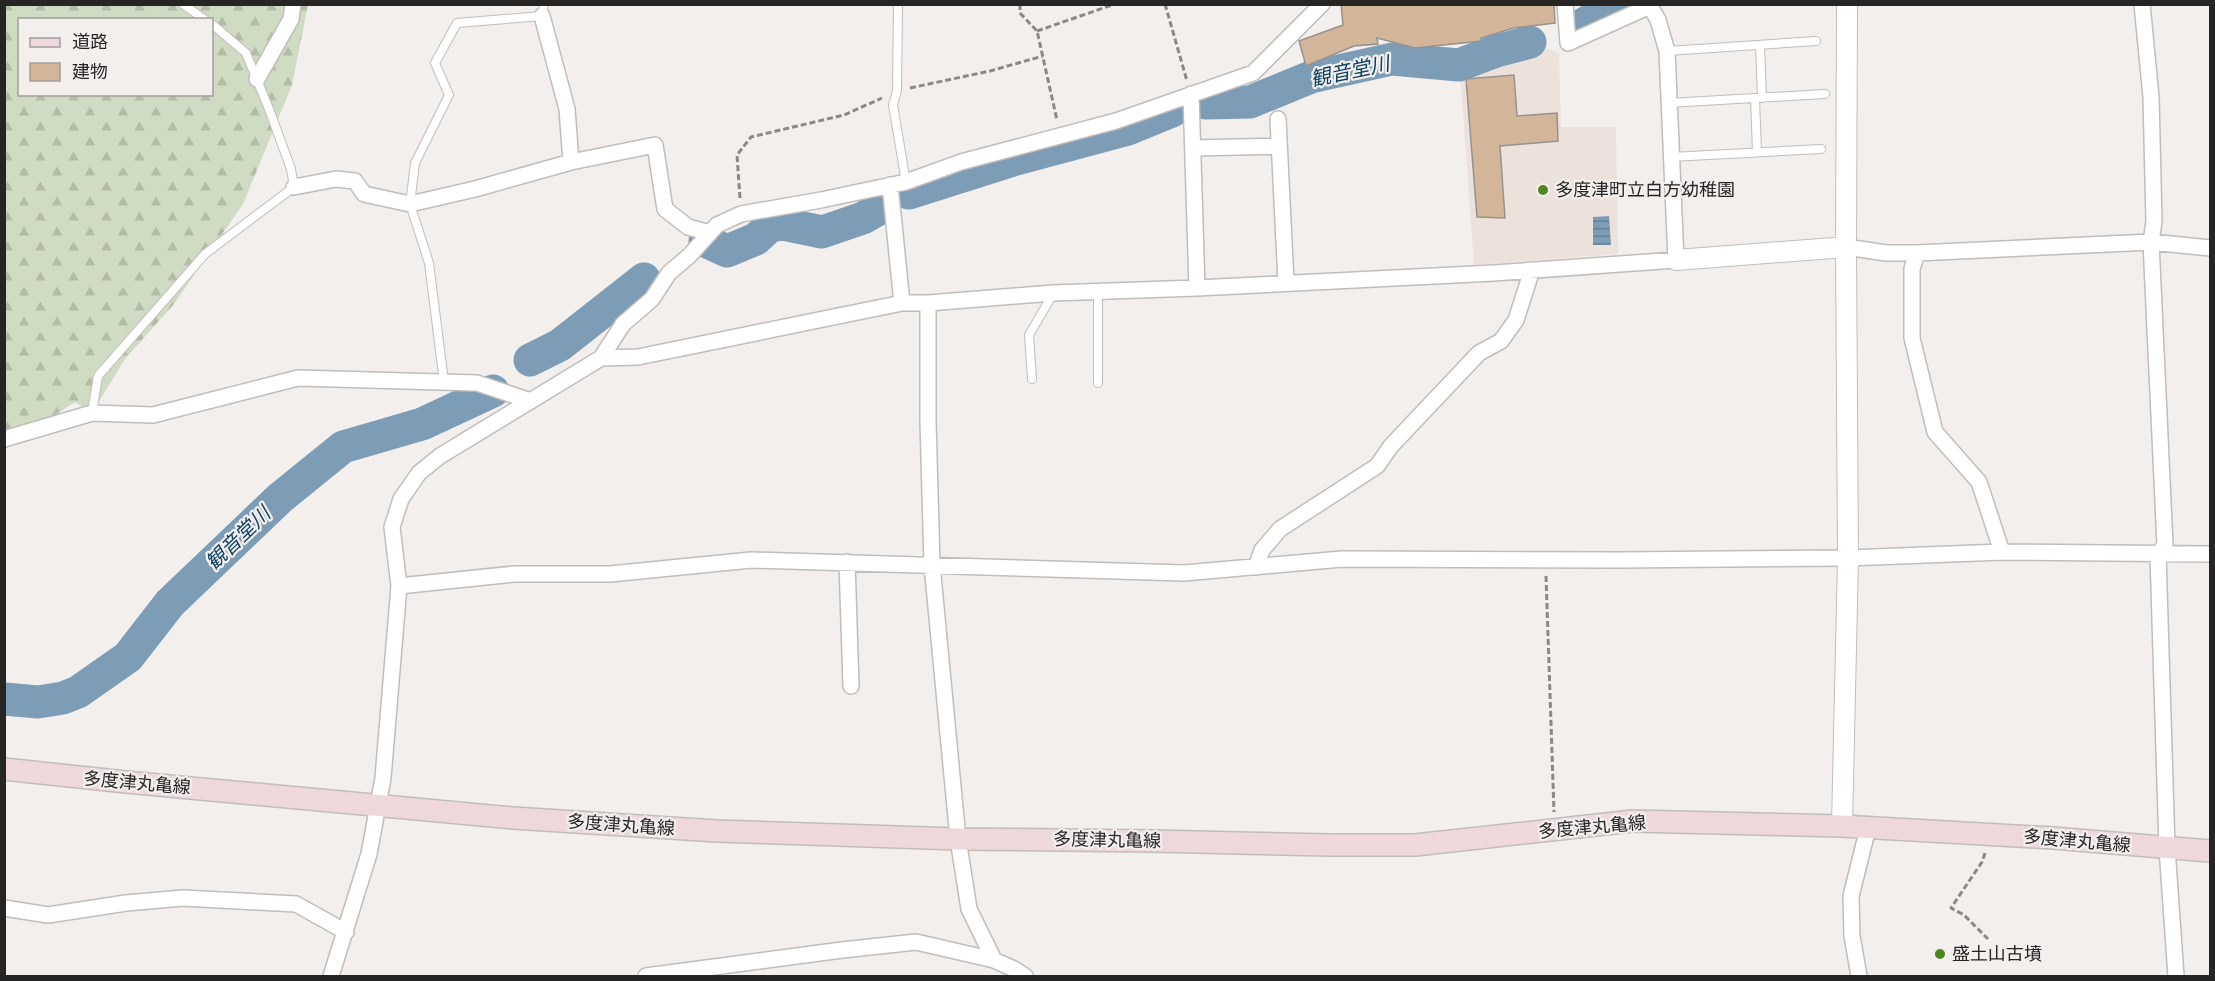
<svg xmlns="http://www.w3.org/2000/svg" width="2215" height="981" viewBox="0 0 2215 981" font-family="'DM Sans','Noto Sans JP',sans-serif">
<defs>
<pattern id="forest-firs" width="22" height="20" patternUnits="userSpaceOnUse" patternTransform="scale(1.5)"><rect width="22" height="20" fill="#d0dbc3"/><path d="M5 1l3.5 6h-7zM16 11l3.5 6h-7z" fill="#b3bca7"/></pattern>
<pattern id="water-rules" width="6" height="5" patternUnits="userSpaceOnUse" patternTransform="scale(1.5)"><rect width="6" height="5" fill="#7d9cb6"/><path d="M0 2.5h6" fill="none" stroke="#667f94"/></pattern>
</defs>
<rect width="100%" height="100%" fill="#f3efed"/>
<path fill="#ede1db" d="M1544,47L1559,54L1561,127H1616L1618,254L1474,265L1460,72Z"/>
<path fill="url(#forest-firs)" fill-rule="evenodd" d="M5,5H308L292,85L243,204L174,304L125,359L92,413L75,402L5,448ZM20,20H212V94H20Z"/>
<path fill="url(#water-rules)" d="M1609,216L1611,245H1593V217Z"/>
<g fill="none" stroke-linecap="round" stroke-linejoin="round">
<path stroke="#7d9cb6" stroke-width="33" d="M1580,26L1619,4
M1206,103L1250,102L1311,77L1392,59L1459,65L1496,51L1530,42
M909,193L1016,159L1128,129L1172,111
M705,241L727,251L756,239L770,226L783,224L822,232L863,218L882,207
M530,360L560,345L644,279
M4,699L38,702L63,698L78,692L128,657L170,603L280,498L343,447L422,424L493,391"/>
</g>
<path fill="#d3b59a" stroke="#95928f" stroke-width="1.5" d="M1341,4H1554L1555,23L1513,28L1481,38V41L1415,48L1377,38L1378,44L1354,46L1306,66L1299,41L1343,25Z
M1514,75L1517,116L1557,113L1558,141L1500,146L1505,218L1477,217L1466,79Z"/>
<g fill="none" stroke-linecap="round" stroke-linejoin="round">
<g stroke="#c1bdbb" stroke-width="10">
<path id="service" d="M183,4L205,20
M898,4L897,91L893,105L906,182
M1760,45L1762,98
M1667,51L1816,41
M1755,98L1757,152
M1669,103L1825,94
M1671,157L1821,149
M1098,292V383
M1032,379L1029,335L1053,294
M444,382L429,263L410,204L415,163L449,95L435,63L457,23L542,16L544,4
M92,413L98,376L205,254L294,187L291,169L269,109L246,53L212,24"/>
</g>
<g stroke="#c1bdbb" stroke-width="18">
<path id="minor" d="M2142,4L2151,97L2154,221L2151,242L2165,545L2158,554L2167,848L2176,976
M542,16L567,109L571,162
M257,79L291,19L293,4
M1191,94L1197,288
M1278,119L1286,283
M1193,148L1279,146
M890,185L902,303
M294,187L336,179L355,181L364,194L410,204L475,189L571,162L655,145L665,209L688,227L710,233
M1846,247L1886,253H1917L2151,242L2210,248
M1917,253L1912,269V338L1935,432L1979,482L2002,552
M928,303V421L932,565L958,839L969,909L994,960
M601,358L638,357L902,303H928L1053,293L1197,288L1494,273L1676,260L1667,51L1658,20L1650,6L1568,43L1565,4
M4,439L92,413L153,415L298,378L477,383L531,401
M847,562L851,686
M1256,567L1262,550L1280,529L1377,466L1391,446L1479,353L1501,341L1516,320L1532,270
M399,586L514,574H610L751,560L1184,573L1342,559L1620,560L1848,558L2002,552L2210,554
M4,908L48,915L126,903L183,898L296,904L346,932
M331,976L369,854L383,778L399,586L392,527L401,499L419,473L440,456L601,358L623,324L652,299L669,273L689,256L717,225L741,214L821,200L906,182L961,162L1116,121L1253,73L1322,4
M646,976L842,950L916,942L994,960L1014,969L1025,976
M1859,976L1852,936L1851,896L1868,828"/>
</g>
<g stroke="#c1bdbb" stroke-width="22">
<path id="tertiary" d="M1676,260L1846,247L1847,4
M1842,826L1848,558L1846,247"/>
</g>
<g stroke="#c1bdbb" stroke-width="24">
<path id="secondary" d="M4,769L126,782L513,818L717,831L958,839L1154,841L1329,845H1415L1633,821L1842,826L2053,838L2210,851"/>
</g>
<path stroke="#8b8887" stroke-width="3" stroke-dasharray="6 3" stroke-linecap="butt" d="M1020,4V13L1037,31L1057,120
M1165,4L1187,81
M1037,31L1115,4
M910,88L990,71L1043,56
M740,198L737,155L751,137L844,115L882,98
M1546,576L1554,812
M1985,853L1982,862L1951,908L1964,915L1988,939"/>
<use href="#service" stroke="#fff" stroke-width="8"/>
<use href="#minor" stroke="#fff" stroke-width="15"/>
<use href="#tertiary" stroke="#fff" stroke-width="20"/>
<use href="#secondary" stroke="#efd8dc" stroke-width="21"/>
</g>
<g fill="#4f8620" stroke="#f3efed" stroke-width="2">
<circle cx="1543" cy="190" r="6"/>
<circle cx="1940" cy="954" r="6"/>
</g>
<g text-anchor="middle" stroke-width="4.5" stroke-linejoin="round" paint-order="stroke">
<g font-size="18" fill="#272524" stroke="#f3efed" text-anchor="start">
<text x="1555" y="196">多度津町立白方幼稚園</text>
<text x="1952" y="960">盛土山古墳</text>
</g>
<g font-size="18" fill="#272524" stroke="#f3efed">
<text transform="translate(137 783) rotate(5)" y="6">多度津丸亀線</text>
<text transform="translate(621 825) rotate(4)" y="6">多度津丸亀線</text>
<text transform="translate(1592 827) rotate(-5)" y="6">多度津丸亀線</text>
<text transform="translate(1107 840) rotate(1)" y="6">多度津丸亀線</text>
<text transform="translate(2077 841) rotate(5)" y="6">多度津丸亀線</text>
</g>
<g font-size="20" font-style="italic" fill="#084063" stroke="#f3efed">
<text transform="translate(1350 71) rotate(-12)" y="7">観音堂川</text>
<text transform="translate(238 538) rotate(-44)" y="7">観音堂川</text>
</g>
</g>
<rect width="2215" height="981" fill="none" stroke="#272524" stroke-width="12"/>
<rect x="18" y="18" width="195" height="78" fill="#f3efed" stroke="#a19e9d" stroke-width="1.5"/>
<rect x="30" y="38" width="30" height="9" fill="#efd8dc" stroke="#a19e9d" stroke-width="1.5"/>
<text x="72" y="48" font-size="18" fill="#272524">道路</text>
<rect x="30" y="63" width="30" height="18" fill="#d3b59a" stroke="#a19e9d" stroke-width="1.5"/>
<text x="72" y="78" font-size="18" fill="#272524">建物</text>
</svg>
